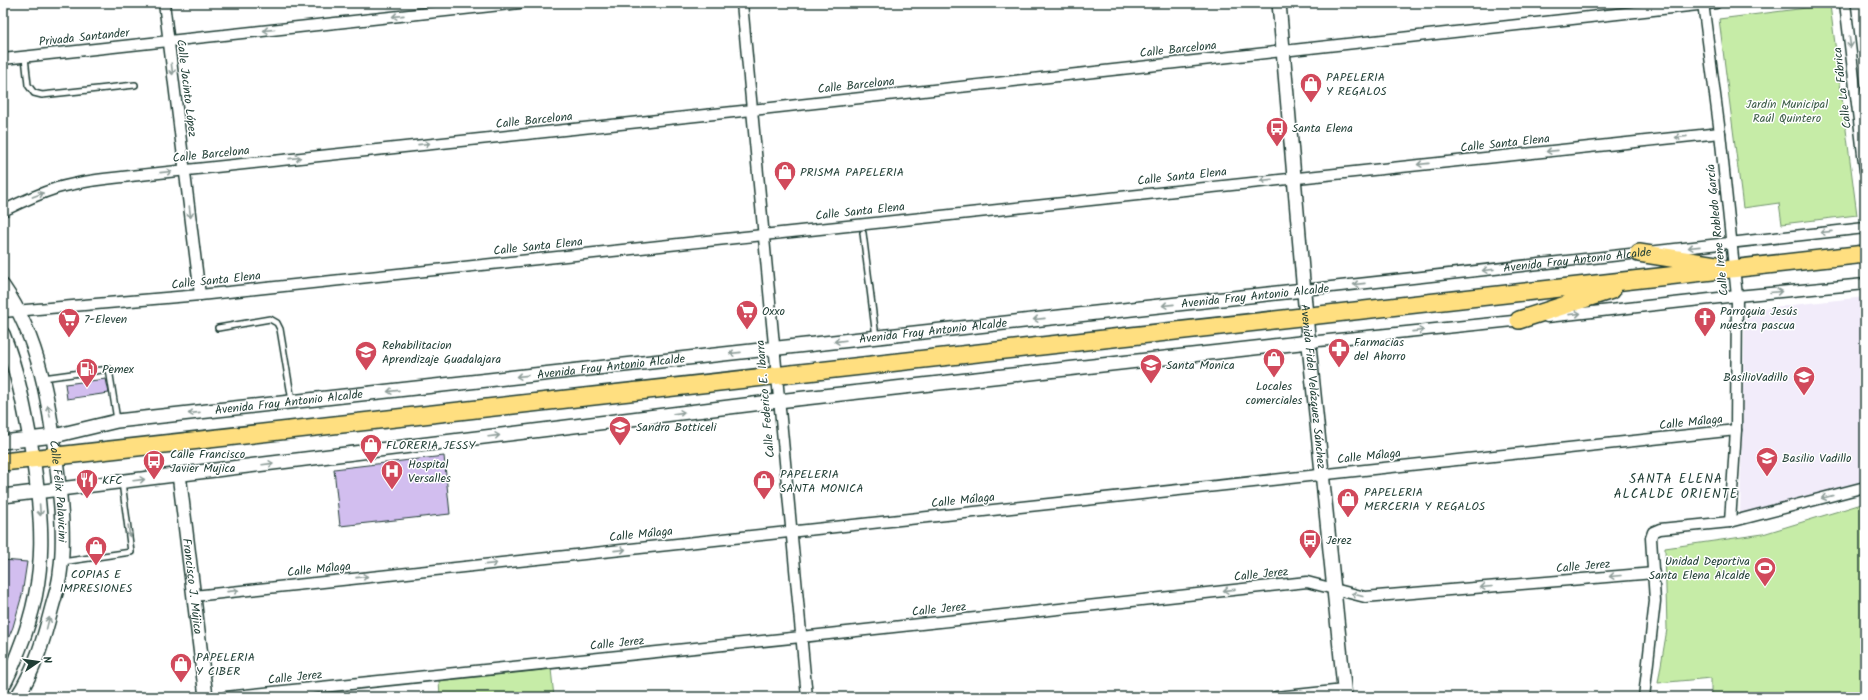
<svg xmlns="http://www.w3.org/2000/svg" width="1868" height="700" viewBox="0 0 1868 700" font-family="Kalam,sans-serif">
<rect width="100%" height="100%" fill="#fff"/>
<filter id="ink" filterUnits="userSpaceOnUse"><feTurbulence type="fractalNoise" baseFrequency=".025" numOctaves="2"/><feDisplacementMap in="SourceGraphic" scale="8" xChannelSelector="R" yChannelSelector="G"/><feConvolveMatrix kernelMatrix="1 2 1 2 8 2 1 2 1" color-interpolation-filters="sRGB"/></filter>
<g filter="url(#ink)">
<path fill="#f2ecfa" d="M1865,297V484L1740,516L1745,310Z"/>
<path fill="#c6eca7" stroke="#72946e" d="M1830,5L1857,215L1782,224L1779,203L1743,208L1719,19Z
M1865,503V697H1711V678L1658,683L1667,629L1665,548L1763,534Z
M551,669L554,697H440L439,680Z"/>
<path fill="#d2beef" stroke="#1f3d34" d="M106,379L109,393L67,399L65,384Z
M444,456L450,514L340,526L334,469Z
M3,560L27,562L22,595L13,627L3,651Z"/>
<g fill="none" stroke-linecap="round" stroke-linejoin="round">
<g stroke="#1f3d34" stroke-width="8">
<path id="service" d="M25,57L28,85L34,93L42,95L135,85
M863,233L876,337
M218,328L270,319L277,323L280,329L292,401
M43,378L109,369L117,420
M62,562L131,552L122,482"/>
</g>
<g stroke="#1f3d34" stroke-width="13">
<g id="minor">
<path d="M164,3L200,295"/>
<path d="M742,3L807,697"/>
<path d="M1703,3L1720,133L1737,296L1736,430L1730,522"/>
<path d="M1845,3L1865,171"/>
<path d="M3,59L520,3"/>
<path d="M3,211C21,202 38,194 57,188C84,180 113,178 140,175L752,110L1716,3"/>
<path id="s1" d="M1304,290L1865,228"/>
<path d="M3,312L200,295L1720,133"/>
<path d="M1547,317L1737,296L1865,284"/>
<path d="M1309,342L1523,320"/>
<path d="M194,596L1736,430"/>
<path d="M226,697L801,637L1307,582L1365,597L1654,573"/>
<path d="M1276,697L1344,690"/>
<path d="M1644,697L1655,601L1651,538L1653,532L1660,529L1730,522L1865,487"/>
</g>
</g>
<g stroke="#1f3d34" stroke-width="16">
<g id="tertiary">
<path id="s2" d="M1279,3L1306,316L1345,697"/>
<path id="s3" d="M3,286C40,339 50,406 57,468C61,503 65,540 60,574C59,585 55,596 52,607C44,638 35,670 17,697"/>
<path d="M3,334C17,370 23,401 30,439C42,514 50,573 20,647C15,660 10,674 3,686"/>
<path id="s4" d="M3,442L54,436L117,421L1304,290"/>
<path id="s5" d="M179,474L206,697"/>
<path d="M3,496L778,401L1309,342"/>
</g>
</g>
<g stroke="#1f3d34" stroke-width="20">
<path id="primary" d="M1639,253L1716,265
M1519,320L1612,290
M3,462L1865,254"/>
</g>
<use href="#service" stroke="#fff" stroke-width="5"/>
<use href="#minor" stroke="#fff" stroke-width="10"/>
<use href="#tertiary" stroke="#fff" stroke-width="13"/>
<use href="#primary" stroke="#ffdf80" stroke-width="17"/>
</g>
<defs><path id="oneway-shaft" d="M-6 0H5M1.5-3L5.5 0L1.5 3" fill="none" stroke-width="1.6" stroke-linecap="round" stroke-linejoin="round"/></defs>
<g stroke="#8f9e9a">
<use href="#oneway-shaft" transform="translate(398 16) rotate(174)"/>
<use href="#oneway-shaft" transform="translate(269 30) rotate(174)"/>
<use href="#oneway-shaft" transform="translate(1850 42) rotate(83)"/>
<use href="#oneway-shaft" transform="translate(172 69) rotate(83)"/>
<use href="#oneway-shaft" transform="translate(1681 137) rotate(174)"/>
<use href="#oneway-shaft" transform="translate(424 144) rotate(-6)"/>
<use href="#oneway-shaft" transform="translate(1552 151) rotate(174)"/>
<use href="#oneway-shaft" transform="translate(295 158) rotate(-6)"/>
<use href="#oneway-shaft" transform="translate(1423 164) rotate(174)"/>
<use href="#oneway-shaft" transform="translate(166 172) rotate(-6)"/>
<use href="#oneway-shaft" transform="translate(1266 180) rotate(174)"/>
<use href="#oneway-shaft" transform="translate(38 195) rotate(-20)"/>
<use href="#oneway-shaft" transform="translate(190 212) rotate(83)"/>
<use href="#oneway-shaft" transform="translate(1826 232) rotate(174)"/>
<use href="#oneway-shaft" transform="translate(1694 247) rotate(174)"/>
<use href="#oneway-shaft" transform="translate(1488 270) rotate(174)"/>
<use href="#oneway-shaft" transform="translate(1359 284) rotate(174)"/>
<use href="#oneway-shaft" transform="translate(1776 292) rotate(-5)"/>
<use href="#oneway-shaft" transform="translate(1168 305) rotate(174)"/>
<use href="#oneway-shaft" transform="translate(1575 314) rotate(-6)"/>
<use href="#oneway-shaft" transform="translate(1039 319) rotate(174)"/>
<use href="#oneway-shaft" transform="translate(1418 331) rotate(-6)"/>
<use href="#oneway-shaft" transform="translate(840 341) rotate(173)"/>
<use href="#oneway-shaft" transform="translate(735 353) rotate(174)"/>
<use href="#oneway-shaft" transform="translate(522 376) rotate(174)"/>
<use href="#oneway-shaft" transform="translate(393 391) rotate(174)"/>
<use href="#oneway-shaft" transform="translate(49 411) rotate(-101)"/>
<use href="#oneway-shaft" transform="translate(194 413) rotate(174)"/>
<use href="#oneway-shaft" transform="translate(679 413) rotate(-7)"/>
<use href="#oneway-shaft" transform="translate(494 436) rotate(-7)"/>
<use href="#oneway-shaft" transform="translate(268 464) rotate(-7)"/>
<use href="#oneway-shaft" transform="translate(139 480) rotate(-7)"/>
<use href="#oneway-shaft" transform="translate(1827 497) rotate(166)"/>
<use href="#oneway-shaft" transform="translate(40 510) rotate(86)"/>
<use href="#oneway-shaft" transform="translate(129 531) rotate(82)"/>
<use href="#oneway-shaft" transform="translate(620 550) rotate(-6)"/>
<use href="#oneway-shaft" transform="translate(491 564) rotate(-6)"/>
<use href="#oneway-shaft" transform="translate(1615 576) rotate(175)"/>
<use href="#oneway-shaft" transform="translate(362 577) rotate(-6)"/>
<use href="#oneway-shaft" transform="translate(1486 587) rotate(175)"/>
<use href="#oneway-shaft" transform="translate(1229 590) rotate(174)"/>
<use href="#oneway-shaft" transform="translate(233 591) rotate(-6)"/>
<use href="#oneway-shaft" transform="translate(1357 595) rotate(-166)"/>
<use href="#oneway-shaft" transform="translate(48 623) rotate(-76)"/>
</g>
</g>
<defs>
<g id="shop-pin" transform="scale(1.15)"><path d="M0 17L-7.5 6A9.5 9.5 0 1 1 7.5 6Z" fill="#d1495b" stroke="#fff"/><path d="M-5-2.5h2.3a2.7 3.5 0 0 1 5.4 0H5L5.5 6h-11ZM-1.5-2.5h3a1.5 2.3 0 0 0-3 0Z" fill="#fff"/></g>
<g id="bus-pin" transform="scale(1.15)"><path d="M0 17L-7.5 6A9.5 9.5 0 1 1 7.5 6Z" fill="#d1495b" stroke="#fff"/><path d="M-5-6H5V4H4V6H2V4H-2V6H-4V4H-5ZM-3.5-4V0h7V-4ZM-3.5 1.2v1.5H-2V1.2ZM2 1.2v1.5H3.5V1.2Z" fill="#fff"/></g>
<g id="supermarket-pin" transform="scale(1.15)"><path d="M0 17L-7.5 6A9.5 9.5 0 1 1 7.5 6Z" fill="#d1495b" stroke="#fff"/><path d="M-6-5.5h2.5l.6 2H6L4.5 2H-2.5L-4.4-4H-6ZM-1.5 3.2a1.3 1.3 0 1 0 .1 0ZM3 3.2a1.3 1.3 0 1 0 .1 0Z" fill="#fff"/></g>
<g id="church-pin" transform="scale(1.15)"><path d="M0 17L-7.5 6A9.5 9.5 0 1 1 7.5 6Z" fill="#d1495b" stroke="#fff"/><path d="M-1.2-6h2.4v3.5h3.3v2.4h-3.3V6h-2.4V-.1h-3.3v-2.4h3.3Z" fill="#fff"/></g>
<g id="pharmacy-pin" transform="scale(1.15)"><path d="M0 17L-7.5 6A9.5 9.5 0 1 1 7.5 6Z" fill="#d1495b" stroke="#fff"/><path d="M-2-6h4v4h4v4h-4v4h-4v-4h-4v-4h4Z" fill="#fff"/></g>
<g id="school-pin" transform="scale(1.15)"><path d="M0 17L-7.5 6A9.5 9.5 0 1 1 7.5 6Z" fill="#d1495b" stroke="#fff"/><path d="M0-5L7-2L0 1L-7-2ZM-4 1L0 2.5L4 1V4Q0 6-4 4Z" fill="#fff"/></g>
<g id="fuel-pin" transform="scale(1.15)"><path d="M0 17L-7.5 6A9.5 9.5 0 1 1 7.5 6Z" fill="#d1495b" stroke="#fff"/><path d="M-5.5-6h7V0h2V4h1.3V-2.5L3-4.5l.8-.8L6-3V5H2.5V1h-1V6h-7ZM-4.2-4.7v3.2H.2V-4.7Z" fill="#fff"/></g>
<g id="hospital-pin" transform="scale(1.15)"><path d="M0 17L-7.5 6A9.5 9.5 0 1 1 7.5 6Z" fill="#d1495b" stroke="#fff"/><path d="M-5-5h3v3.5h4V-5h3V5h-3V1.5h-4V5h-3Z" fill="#fff"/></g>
<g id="restaurant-pin" transform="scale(1.15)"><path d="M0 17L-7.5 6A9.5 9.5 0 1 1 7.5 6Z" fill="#d1495b" stroke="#fff"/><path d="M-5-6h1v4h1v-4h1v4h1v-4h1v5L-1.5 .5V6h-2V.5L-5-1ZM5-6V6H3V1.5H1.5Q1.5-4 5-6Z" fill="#fff"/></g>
<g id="stadium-pin" transform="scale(1.15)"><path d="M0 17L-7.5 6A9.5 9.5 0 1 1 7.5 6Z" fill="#d1495b" stroke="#fff"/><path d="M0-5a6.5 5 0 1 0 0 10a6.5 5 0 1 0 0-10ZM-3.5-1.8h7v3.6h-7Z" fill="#fff"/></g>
</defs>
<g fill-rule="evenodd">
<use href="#shop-pin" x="1311" y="84"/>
<use href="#bus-pin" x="1277" y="128"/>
<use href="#shop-pin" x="785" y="172"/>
<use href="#supermarket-pin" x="747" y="311"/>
<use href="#church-pin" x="1705" y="318"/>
<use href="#supermarket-pin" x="69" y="319"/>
<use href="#pharmacy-pin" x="1339" y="349"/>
<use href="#school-pin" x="366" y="352"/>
<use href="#shop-pin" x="1274" y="359"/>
<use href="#school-pin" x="1151" y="365"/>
<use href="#fuel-pin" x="87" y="369"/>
<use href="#school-pin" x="1804" y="377"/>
<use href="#school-pin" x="620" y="427"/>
<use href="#shop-pin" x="371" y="445"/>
<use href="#school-pin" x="1767" y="458"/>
<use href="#bus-pin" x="154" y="461"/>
<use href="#hospital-pin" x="392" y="471"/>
<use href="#restaurant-pin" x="87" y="480"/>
<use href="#shop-pin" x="764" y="481"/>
<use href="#shop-pin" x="1348" y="499"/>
<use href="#bus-pin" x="1310" y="540"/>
<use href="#shop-pin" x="96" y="547"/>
<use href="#stadium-pin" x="1765" y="568"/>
<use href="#shop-pin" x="181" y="664"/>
</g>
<g text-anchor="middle" stroke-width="3" stroke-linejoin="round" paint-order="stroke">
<g font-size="12" fill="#1f3d34" stroke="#fff">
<text transform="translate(84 37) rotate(-6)" y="4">Privada Santander</text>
<text transform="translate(1178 49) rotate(-6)" y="4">Calle Barcelona</text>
<text transform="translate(856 85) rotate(-6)" y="4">Calle Barcelona</text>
<text transform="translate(187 88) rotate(83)" y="4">Calle Jacinto López</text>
<text transform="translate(1842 88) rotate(-97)" y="4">Calle La Fábrica</text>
<text transform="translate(534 120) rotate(-6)" y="4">Calle Barcelona</text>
<text transform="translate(1505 143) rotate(-6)" y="4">Calle Santa Elena</text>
<text transform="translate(211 154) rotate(-6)" y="4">Calle Barcelona</text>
<text transform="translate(1182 176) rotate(-6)" y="4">Calle Santa Elena</text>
<text transform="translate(860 211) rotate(-6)" y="4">Calle Santa Elena</text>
<text transform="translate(1717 230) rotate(-96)" y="4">Calle Irene Robledo García</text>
<text transform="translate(538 246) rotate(-6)" y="4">Calle Santa Elena</text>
<text dy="4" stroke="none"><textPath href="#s1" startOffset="275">Avenida Fray Antonio Alcalde</textPath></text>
<text transform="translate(216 280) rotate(-6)" y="4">Calle Santa Elena</text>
<text transform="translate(1255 296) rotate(-6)" y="4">Avenida Fray Antonio Alcalde</text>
<text dy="4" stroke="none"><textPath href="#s4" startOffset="937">Avenida Fray Antonio Alcalde</textPath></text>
<text dy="4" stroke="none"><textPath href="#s4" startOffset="613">Avenida Fray Antonio Alcalde</textPath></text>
<text dy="4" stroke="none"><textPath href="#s2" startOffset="385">Avenida Fidel Velázquez Sánchez</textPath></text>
<text transform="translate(765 399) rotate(-95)" y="4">Calle Federico E. Ibarra</text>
<text dy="4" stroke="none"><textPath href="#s4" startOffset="289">Avenida Fray Antonio Alcalde</textPath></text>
<text transform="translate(1691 422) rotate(-6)" y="4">Calle Málaga</text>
<text transform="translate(1369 456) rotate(-6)" y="4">Calle Málaga</text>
<text dy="4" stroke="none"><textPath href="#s3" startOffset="215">Calle Félix Palavicini</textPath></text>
<text transform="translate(963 500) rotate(-6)" y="4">Calle Málaga</text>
<text transform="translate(641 534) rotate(-6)" y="4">Calle Málaga</text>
<text transform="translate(1583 566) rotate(-5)" y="4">Calle Jerez</text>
<text transform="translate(319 569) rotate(-6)" y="4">Calle Málaga</text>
<text transform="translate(1261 574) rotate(-6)" y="4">Calle Jerez</text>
<text dy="4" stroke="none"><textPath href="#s5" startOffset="113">Francisco J. Mújica</textPath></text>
<text transform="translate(939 609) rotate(-6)" y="4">Calle Jerez</text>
<text transform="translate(617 643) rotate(-6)" y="4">Calle Jerez</text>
<text transform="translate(295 677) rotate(-6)" y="4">Calle Jerez</text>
</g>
<g font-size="12" fill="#1f3d34" stroke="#fff" text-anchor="start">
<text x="1326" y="81">PAPELERIA<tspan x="1326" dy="14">Y REGALOS</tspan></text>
<text x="1292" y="132">Santa Elena</text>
<text x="800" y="176">PRISMA PAPELERIA</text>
<text x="762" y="315">Oxxo</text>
<text x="1720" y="315">Parroquia Jesús<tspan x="1720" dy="14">nuestra pascua</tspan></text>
<text x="84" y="323">7-Eleven</text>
<text x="1354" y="346">Farmacias<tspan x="1354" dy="14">del Ahorro</tspan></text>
<text x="382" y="349">Rehabilitacion<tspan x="382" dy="14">Aprendizaje Guadalajara</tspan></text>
<text x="1166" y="369">Santa Monica</text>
<text x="102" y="373">Pemex</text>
<text x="1788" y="381" text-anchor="end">BasilioVadillo</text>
<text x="1274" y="390" text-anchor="middle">Locales<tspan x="1274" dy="14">comerciales</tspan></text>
<text x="636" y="431">Sandro Botticeli</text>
<text x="386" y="449">FLORERIA JESSY</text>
<text x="170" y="458">Calle Francisco<tspan x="170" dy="14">Javier Mujica</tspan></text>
<text x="1782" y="462">Basilio Vadillo</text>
<text x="408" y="468">Hospital<tspan x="408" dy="14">Versalles</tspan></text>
<text x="780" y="478">PAPELERIA<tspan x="780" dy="14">SANTA MONICA</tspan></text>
<text x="102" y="484">KFC</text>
<text x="1364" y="496">PAPELERIA<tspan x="1364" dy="14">MERCERIA Y REGALOS</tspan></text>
<text x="1326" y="544">Jerez</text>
<text x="1750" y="565" text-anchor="end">Unidad Deportiva<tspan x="1750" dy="14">Santa Elena Alcalde</tspan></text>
<text x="96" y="578" text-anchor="middle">COPIAS E<tspan x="96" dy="14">IMPRESIONES</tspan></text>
<text x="196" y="661">PAPELERIA<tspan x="196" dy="14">Y CIBER</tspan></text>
</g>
<g font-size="12" fill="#40604b" stroke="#fff">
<text x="1787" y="108">Jardín Municipal<tspan x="1787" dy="14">Raúl Quintero</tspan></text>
</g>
<g font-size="13" letter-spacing="1" fill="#1f3d34" stroke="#fff">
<text x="1676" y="483">SANTA ELENA<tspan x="1676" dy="15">ALCALDE ORIENTE</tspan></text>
</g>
</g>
<rect width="1868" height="700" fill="none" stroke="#fff" stroke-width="16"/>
<rect x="8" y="8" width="1852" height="684" fill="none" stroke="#1f3d34" stroke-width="1.5" filter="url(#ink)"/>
<g transform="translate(38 662) rotate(77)" stroke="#ffffff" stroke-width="3" paint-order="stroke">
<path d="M0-3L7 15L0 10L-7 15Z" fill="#1f3d34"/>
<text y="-6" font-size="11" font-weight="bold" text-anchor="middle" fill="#1f3d34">N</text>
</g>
</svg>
